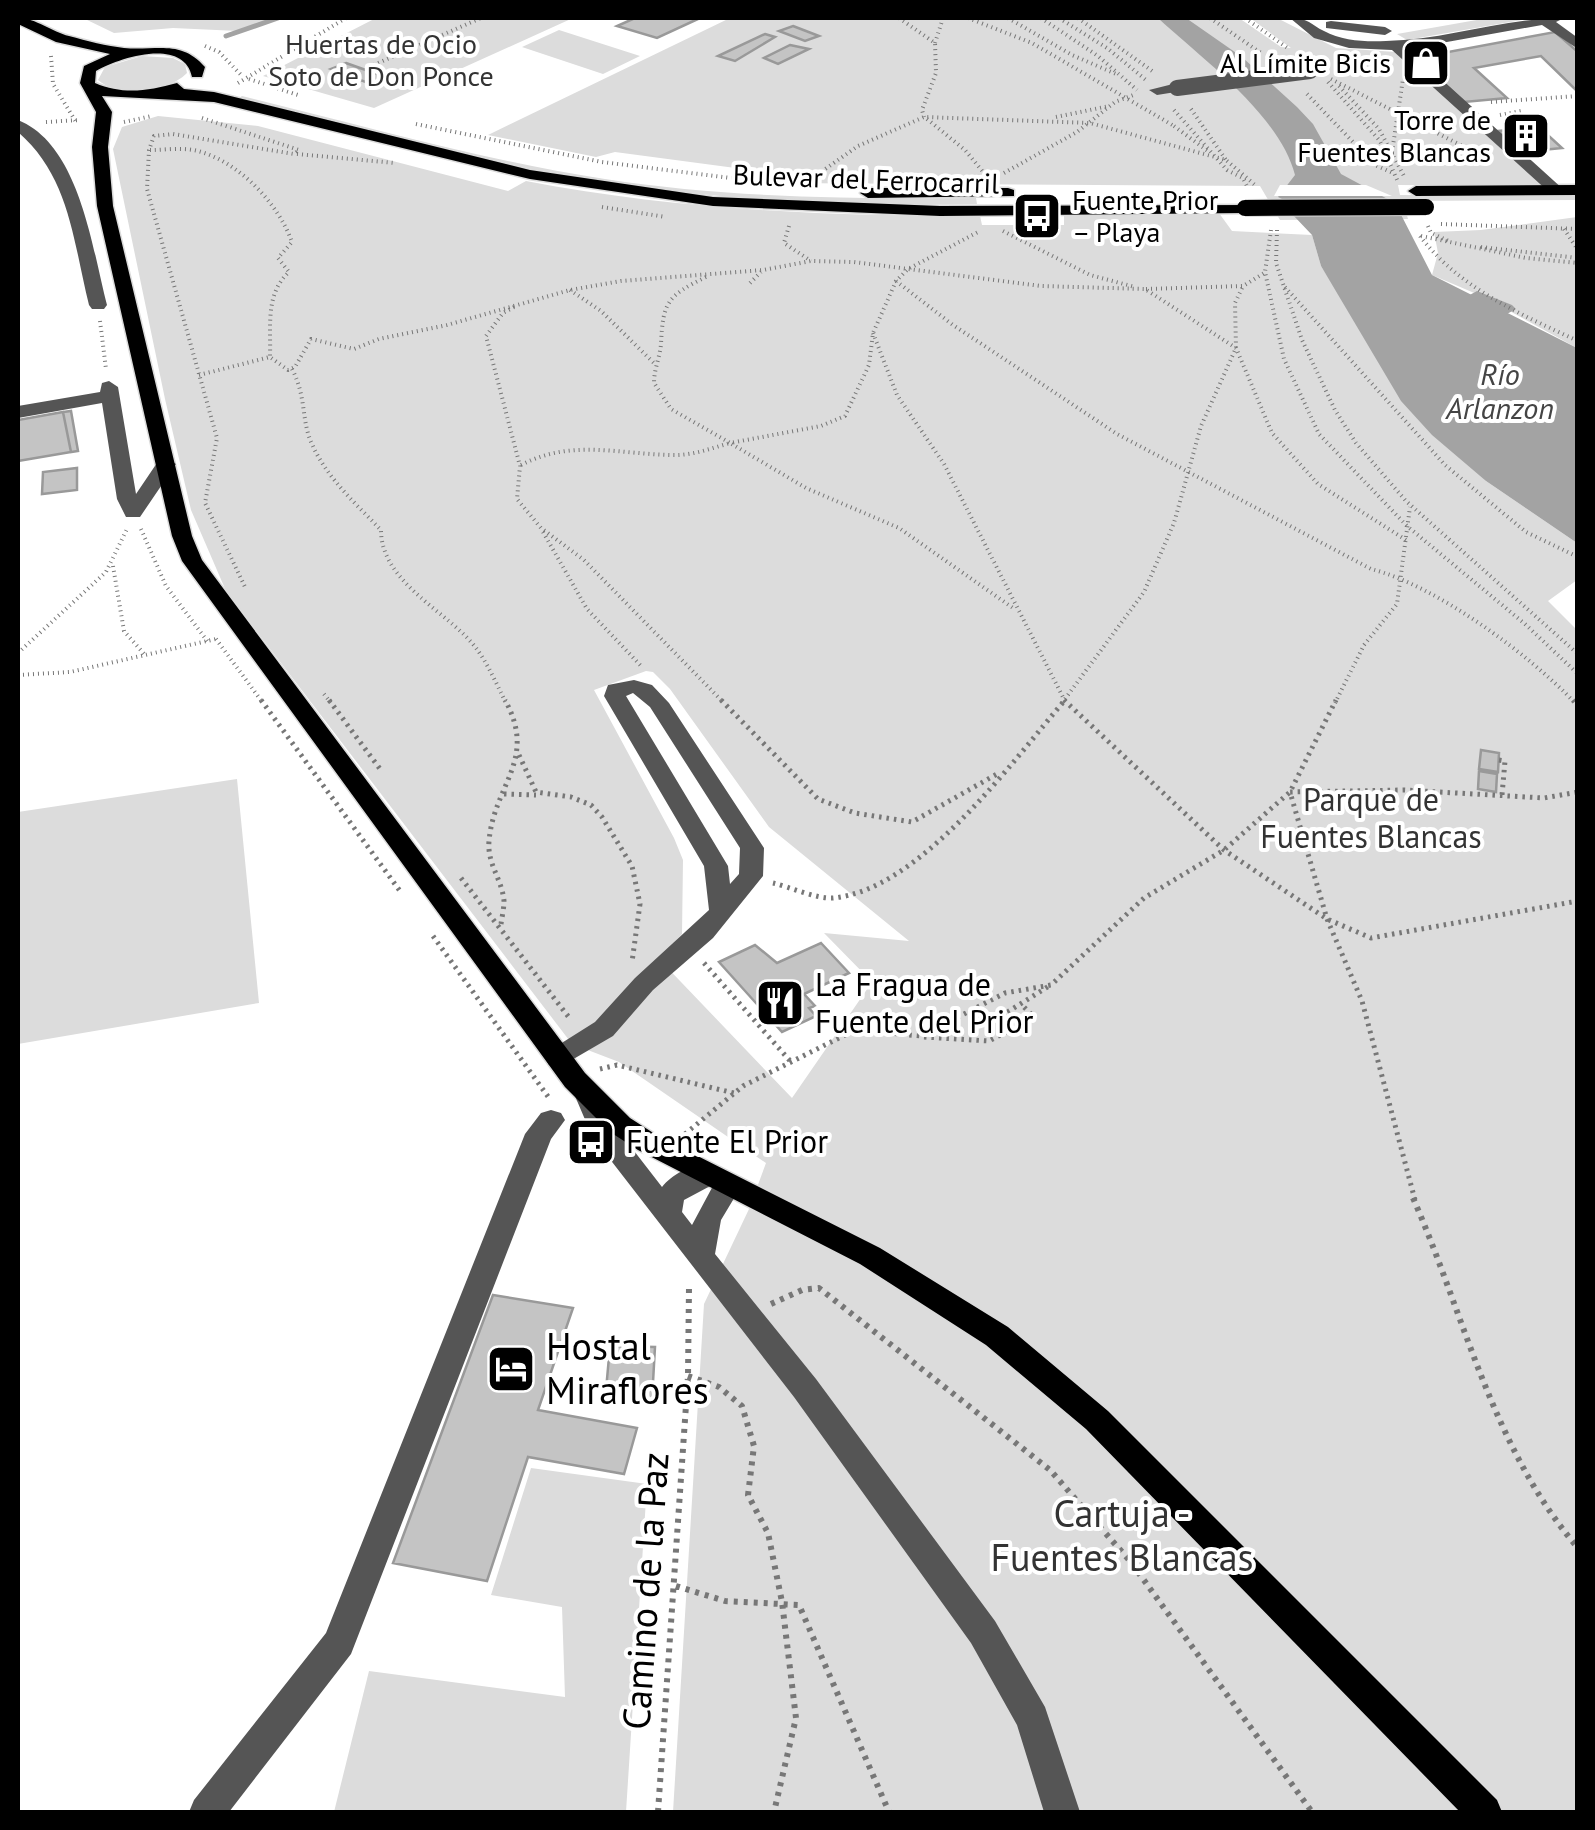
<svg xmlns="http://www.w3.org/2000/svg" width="1595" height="1830" viewBox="0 0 1595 1830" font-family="'PT Sans',sans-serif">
<rect width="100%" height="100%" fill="#fff"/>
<path fill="#dcdcdc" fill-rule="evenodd" d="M83,18H272L238,31L173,28L114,33Z
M376,18H573L374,108L263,76Z
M730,18H1239L1281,47L1291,48L1250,18H1277L1336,48L1396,52L1543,186L1398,185L1400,195L1577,196V200L1403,201L1408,219L1280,220L1260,186L775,183L758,171L615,152L596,157L488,135Z
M1488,18H1533L1407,40L1397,34Z
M559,30L640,56L603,74L522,47Z
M142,56L173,58L185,64L187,73C167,93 120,99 98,80L105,67Z
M242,96C362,125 482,160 605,179C728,198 852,199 976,198L977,204C837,207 697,199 559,175C451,156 345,124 239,98Z
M158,116L258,126L508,191L526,181C676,210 828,216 980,216L982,225H1064V214L1219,213L1232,231L1312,235L1321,266L1364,333L1486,481L1577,543V580L1548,601L1578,631L1577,1812H673L704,1304L749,1209L766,1163L619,1062L572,1044L226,591L191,510L165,399L113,149L122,127ZM646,671L653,672L670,689L769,827L909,941L824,933L872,982L792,1098L659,959L682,934L683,860L674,838L594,690Z
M1577,217V348L1486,298L1432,275L1438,253L1434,232L1481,230Z
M237,779L259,1003L18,1044V812Z
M531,1468L647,1484L626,1812H334L369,1671L565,1697L562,1607L491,1595Z"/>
<path fill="#a3a3a3" d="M1158,18H1186L1242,57L1297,107L1313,124L1341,174L1395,203L1432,275L1577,348V543L1486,481L1432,435L1401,401L1321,266L1312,235L1293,215L1290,203L1278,197L1295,175C1280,115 1201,58 1158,18Z"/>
<path fill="#fff" d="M1280,185H1366L1392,196H1274Z"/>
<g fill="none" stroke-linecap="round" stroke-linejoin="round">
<path stroke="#a3a3a3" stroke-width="5" d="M226,36L278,18"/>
<path fill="#a3a3a3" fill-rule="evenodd" d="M1477,291L1512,305L1516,309L1505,315L1470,301L1466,297Z"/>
</g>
<path fill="#c4c4c4" stroke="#999" stroke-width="2.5" d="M635,18H700L657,38L617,26Z
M793,26L819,36L805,41L779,31Z
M1555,32L1578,52V92L1541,56L1474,68L1507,98L1464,102L1416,58Z
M765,34L775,37L735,61L718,56Z
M790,45L809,49L778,64L764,58Z
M346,63L391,79L376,86L331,69Z
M1539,127L1562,148L1521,152L1498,131Z
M71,411L78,451L71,452L63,412Z
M63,412L71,452L18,461V420Z
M77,468V490L42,494L43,472Z
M1481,750L1499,753L1498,772L1479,769Z
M1479,771L1497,774L1496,792L1478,789Z
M821,943L849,973L804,994L815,1006L809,1008L816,1016L782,1032L719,962L755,945L777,963Z
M493,1295L573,1308L538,1410L637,1428L624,1474L528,1457L487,1581L393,1563Z
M610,1346L655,1347L652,1400L605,1401Z"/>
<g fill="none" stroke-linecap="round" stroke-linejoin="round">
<g stroke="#dbdbdb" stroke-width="3">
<path id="major" d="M18,18C36,18 52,32 69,36C87,41 107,46 124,48C156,51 181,39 205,67L202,77H192C184,37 120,57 96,71L95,83C123,95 148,91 177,83L184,89L214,92L530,170L713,197L940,206L1251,205L1253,208L1245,213L940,216L713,206L530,179L214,102L102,96L112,112L108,147L113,206L192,536L202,560L585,1073L630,1118L658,1136L880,1248L1008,1327L1108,1411L1497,1800L1502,1812H1460L1086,1429L986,1345L860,1264L638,1150L610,1132L565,1087L182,561L172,536L97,206L92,147L96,112L80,83L84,66L110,54L56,42L18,24Z
M1578,185V195L1416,196L1408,191L1416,186Z
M1008,188L1014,190V196L868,198L860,193L868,188Z"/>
</g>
<path stroke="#777" stroke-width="4" stroke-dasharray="1 4" stroke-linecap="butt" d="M899,18L935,43L936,73L922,110L924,117
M968,18L1032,43L1174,126
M1008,18L1072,55L1116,74
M1041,18L1098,56L1137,90
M1059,18L1107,48L1146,80
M1078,18L1155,73
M1210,18L1261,53
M1245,18L1289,49
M935,43L943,18
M205,46L219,52L243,77
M51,56L53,84L76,122
M369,67L481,18
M249,79L298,95
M1331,79L1476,153
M1328,82L1380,141L1398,182
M238,83L346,18
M1339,86L1379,129L1405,178
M1307,94L1375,165L1393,173
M1491,102L1578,96
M1191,109L1226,160
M1174,110L1227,170L1243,178L1247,186
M1500,115L1521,111
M1056,117L1109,106
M202,118L299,150L294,154L173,134L154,136L149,150L147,189L217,438L205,503L246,589
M927,119L965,150L984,173
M46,122L80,120
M124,122L152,116
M416,124L602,162L755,181
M1174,126L1209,152
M150,150C165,150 182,147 198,151C239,162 278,203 292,242L278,258L289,272C265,294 271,326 270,357
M1392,152L1403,79
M297,154L395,163
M1388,154L1476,153L1489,159
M1004,173L1077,132L1115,102L1136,94
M801,186L858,146L924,117L1090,123L1226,160L1255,185
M602,207L666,217
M1441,224L1578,229
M789,226L784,243L811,261
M1428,226L1431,233L1451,242
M1564,229L1578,250
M1271,230L1265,272L1284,359L1319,434L1407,526L1525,624L1578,674
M1277,230L1276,263L1302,340L1335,410L1356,443L1406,501L1578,654
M1003,231L1090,275L1135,287
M1420,236C1459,288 1520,314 1578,341
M1421,236L1526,258L1578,263
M1481,247L1578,258
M706,277C667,296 663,302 661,344C660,357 654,369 654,383L671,409L730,443L821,426L845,416L869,365L873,333L896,281L908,269L980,231
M896,281L953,325L1117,434L1371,569C1435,585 1529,654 1575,703
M750,283L761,272
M1285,287L1445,465L1526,532L1578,557
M1146,289L1243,286L1266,272
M570,290L601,311L654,363
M514,307L503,313L486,336L520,466L517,499L541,528L584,560L724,703
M100,321L106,369
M873,333L897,395L944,464L1066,703
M292,369C307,398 301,421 312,444C326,477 357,505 381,530C381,583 449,612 476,648C488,664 497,685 506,703
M199,375L270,357L288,370L295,367L311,339L354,349L379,339L447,325L570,290L621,281L763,270L811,261L854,262L1041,286L1145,289L1236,348L1272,433L1318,484L1406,540
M521,465C573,438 620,455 676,455C694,455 712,448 730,443L806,488L899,528L1013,608
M141,529L166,586L208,642
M543,532L587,609L642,667
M113,566L124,631L145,655
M216,639L263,703
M18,653L106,572L127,529
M18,675L70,672L216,639
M324,694L331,703
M1062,703L1144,592L1174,523L1201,426L1236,348L1235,303L1243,286
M1335,703L1364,645L1397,604L1410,507"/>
<path stroke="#777" stroke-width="5" stroke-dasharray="2.5 5" stroke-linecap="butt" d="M261,700L400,891
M329,700L380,769
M721,700L818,799L855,813L912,822L997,774
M1064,700L1224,850L1327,919L1371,938L1578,901
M1573,700L1578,706
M519,755L536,792L571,797L591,805L602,817L632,866L640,904L632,962
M1499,760L1505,761L1502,795
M504,794L536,795
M461,878L571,1020
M773,883C790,887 816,899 833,898C920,890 1011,763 1065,700
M501,924C502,917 504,908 504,901C502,879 487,864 489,841C494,784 538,760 505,700
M433,936L549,1098
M704,963L791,1062
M1001,1016L1049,986
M924,1037L989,1041L1034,1017L1022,1005
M600,1069L617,1065L734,1093
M685,1134L743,1086L855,1030L921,1036L1005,993L1051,985L1144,898L1224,850L1290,792L1336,700
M1415,1200L1362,1001L1327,919L1290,792L1404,790L1544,798L1578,792"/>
<path stroke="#777" stroke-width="6" stroke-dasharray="4 6" stroke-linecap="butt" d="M1413,1198C1465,1316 1492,1448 1578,1548
M771,1304L802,1290L819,1288L1050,1470L1130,1561L1312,1812
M688,1376L719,1387L742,1406L754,1446L748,1495L768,1533L782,1602L796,1718L774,1812
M676,1586L725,1601L799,1605L889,1812
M658,1812L688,1376L689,1287"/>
<path fill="#555" fill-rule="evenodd" d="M1290,18C1307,17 1310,24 1324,31C1342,41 1366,42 1386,41C1446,40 1504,18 1564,18L1556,22L1578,38V49L1542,25L1408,49L1564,190L1550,193L1392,50L1349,48L1314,38Z
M1331,21L1385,27L1392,31L1385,35L1326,28V22Z
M1177,83L1185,88L1182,91L1157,95L1149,90Z
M18,120C80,145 92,248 107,305L104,309H92L89,305C73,241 70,177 18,132Z
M109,381L118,387L136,494L159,460L166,458L176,464L140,517H126L117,499L102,403L18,418V406L100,392L102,383Z
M634,680L652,685L669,703L764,848L763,876L713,938L653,990L613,1036L558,1068L549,1065L545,1058L549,1051L595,1022L635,978L709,910L704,866L604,696L608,685ZM633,693L650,707L740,848L739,874L730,884L728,866L626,696Z
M589,1086L599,1089L614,1125L662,1187C674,1172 698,1161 717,1167L720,1177H738L742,1185L721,1220L715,1254L816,1379L995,1621L1045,1707L1080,1812H1044L1017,1725L971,1643L794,1397L592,1136L575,1096L579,1089ZM714,1184L692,1225L682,1212L684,1200Z
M551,1110L561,1113L565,1120L551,1139L351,1654L229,1812H189L194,1800L326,1633L525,1134L541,1113Z"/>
<use href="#major" fill="#000" fill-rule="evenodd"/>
<g stroke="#dbdbdb" stroke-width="18" stroke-linecap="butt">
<path id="major-bridge" d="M1245,208L1426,207"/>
</g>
<path stroke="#555" stroke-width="16" d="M1177,88L1310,71"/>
<use href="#major-bridge" stroke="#000" stroke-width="16"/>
</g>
<defs>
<g id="shop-square" transform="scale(2.5)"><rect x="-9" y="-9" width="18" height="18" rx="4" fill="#000" stroke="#fff"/><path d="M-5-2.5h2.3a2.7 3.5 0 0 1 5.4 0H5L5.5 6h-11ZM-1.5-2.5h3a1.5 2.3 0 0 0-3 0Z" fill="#fff"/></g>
<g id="building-square" transform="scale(2.5)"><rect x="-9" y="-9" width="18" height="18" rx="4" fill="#000" stroke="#fff"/><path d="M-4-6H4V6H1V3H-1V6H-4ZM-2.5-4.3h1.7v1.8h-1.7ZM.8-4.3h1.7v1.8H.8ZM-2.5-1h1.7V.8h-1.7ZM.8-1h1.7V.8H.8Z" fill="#fff"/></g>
<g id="bus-square" transform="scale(2.5)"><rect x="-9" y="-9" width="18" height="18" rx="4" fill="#000" stroke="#fff"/><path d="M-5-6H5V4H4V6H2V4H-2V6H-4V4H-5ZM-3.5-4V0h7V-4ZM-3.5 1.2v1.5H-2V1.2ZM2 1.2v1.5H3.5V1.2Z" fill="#fff"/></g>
<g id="restaurant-square" transform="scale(2.5)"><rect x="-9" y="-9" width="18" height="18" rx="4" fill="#000" stroke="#fff"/><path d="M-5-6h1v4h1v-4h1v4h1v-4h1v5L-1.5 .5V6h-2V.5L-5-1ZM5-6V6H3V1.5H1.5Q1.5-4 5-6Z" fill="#fff"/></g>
<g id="hotel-square" transform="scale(2.5)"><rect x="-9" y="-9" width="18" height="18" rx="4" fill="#000" stroke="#fff"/><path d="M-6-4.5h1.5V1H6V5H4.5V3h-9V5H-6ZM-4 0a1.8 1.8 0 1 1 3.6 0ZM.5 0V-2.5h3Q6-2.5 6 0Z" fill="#fff"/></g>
</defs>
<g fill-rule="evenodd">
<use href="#shop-square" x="1426" y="63"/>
<use href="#building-square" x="1526" y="136"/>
<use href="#bus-square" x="1037" y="216"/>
<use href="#restaurant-square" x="780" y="1003"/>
<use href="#bus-square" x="591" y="1142"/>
<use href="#hotel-square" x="511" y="1369"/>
</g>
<g text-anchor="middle" stroke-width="8" stroke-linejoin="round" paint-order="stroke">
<g font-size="28" fill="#333" stroke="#fff">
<text x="381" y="54">Huertas de Ocio<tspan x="381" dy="32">Soto de Don Ponce</tspan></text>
</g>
<g font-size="28" fill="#000" stroke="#fff" text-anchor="end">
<text x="1391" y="73">Al Límite Bicis</text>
<text x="1491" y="130">Torre de<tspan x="1491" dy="32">Fuentes Blancas</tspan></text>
<text x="1072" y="210" text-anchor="start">Fuente Prior<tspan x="1072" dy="32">– Playa</tspan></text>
</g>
<g font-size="28" fill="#000" stroke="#fff">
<text transform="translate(866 179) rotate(2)" y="10">Bulevar del Ferrocarril</text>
</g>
<g font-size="30" font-style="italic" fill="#444" stroke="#fff">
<text x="1500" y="385">Río<tspan x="1500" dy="34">Arlanzon</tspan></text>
</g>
<g font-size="32" fill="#333" stroke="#fff">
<text x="1371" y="811">Parque de<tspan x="1371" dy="37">Fuentes Blancas</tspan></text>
</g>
<g font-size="32" fill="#000" stroke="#fff" text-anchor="start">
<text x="815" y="996">La Fragua de<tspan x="815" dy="37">Fuente del Prior</tspan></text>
<text x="626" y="1153">Fuente El Prior</text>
</g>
<g font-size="38" fill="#000" stroke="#fff" text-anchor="start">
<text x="546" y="1360">Hostal<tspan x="546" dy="44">Miraflores</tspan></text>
</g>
<g font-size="38" fill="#333" stroke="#fff">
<text x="1122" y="1527">Cartuja -<tspan x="1122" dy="44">Fuentes Blancas</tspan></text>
</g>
<g font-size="38" fill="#000" stroke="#fff">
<text transform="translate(646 1591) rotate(-86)" y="13">Camino de la Paz</text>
</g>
</g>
<rect width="1595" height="1830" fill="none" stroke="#000000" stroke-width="40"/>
</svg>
